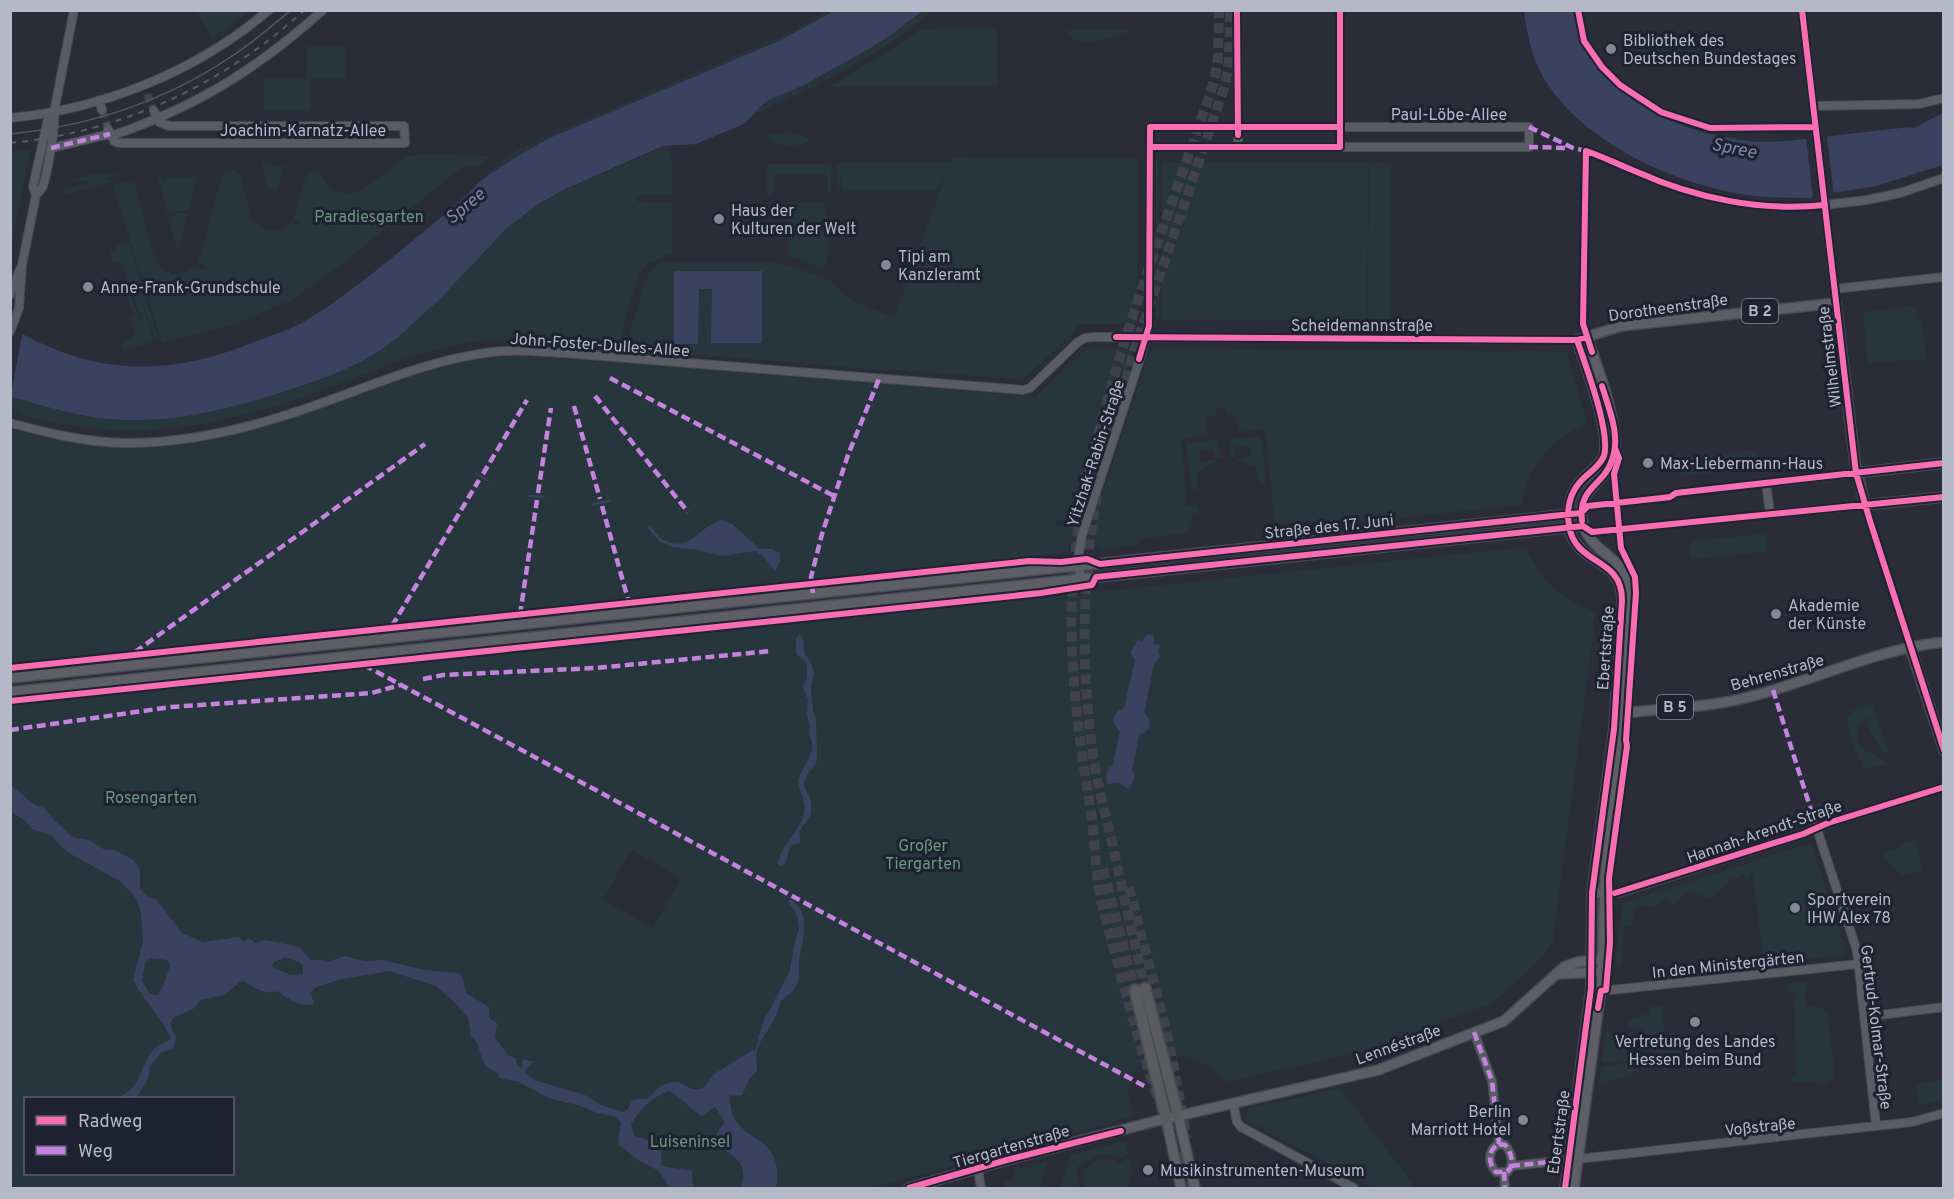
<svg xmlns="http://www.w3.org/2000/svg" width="1954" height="1199" viewBox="0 0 1954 1199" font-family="Overpass,sans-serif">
<rect width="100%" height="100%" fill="#2a2d37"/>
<path fill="#27353c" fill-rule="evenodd" d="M196,11H250L212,39Z
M827,11H834L779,41L540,142L489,177L486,174L514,152L551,134L766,43L795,29Z
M922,11H931C879,57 816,86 754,114L766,101L822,75L891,35Z
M997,28V86L829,87L896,47L921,29Z
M1065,29H1133C1126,35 1089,44 1080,42C1073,41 1067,35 1065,29Z
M307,46H345V79H311V111H294L293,109L287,110L286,111H264V79H307Z
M788,132L803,135L810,141C795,147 781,149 767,138L769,135Z
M400,137V140L126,141L135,138Z
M667,146L672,160V195H637V202L672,203V254H666L665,257L648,263L639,274L618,345C567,341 504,334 454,345C407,355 362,376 317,392C241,420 157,440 76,426C55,423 29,420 11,408L10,397C42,405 75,416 108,419C174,425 238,408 299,386C328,376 357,366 382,349C403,336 418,317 437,302L507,228L537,205L563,190Z
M31,149L11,247V151Z
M420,154L490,156L477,166L461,168L337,268L290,301L237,323L162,343L113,185L134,180L155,260C164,276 181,279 195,266L203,270L205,268L202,264L198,262L222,176L226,171L234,170L240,175L251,217C261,232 278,234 291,222L298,226L300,224L297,220L293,219L306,175L310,171H319L328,186L334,191L349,194L360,191L408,156H416Z
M953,157L1137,158V322L1134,324H1077L1076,330L1023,380L889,369L888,371L625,348L647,276L651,270L659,263H777L794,267L833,282L846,297L894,318L938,197L944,173L937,191H842L841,175L839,192H837V163H950Z
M1156,160H1159V315L1157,319H1156Z
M261,163C270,163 279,167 285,166L277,189H268Z
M1162,163H1368L1367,321L1162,320Z
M1369,163H1391L1390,321H1368Z
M767,164H831V192L828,193V175H776L773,195H767Z
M97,173L123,174L104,179L119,180L62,195L61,190L94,181H70Z
M158,177H160L163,181H165L167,177H197L188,211L167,212Z
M787,203H824L829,219L828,224L829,248L827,261L823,269L788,255Z
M167,213L170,217H173L174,213H188L179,247H176Z
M129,242L158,338L155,339L138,289L154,341L125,352L120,345L135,334L129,319L134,316L125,293L129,291L141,323H143L121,261L113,263L109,252L117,250L116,246Z
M1916,306L1917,319H1922L1926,359L1867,363L1863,312Z
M1098,347L1129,348L1132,355L1077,520L1057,521L1055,523L1057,526L1075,527L1070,543H1068L1067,550L1065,553L11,663V430C84,446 144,453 219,438C298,422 371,385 449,364C496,351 546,356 594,359L1028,395L1035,398L1082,352L1090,348Z
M1154,348L1567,352L1587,424C1552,438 1527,466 1522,505L1327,525L1326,519L1275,525L1265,429L1238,432L1235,415H1227L1226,408L1215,407L1216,416L1205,418L1207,435L1181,439L1187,506L1198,505L1199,514L1191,516L1192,527H1190L1188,519L1189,533L1139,539V545L1101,549L1087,539L1149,353Z
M1261,436L1266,483L1259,484L1256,468L1236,460V458L1251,457L1250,446L1235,447V457H1228V454L1231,453L1229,439Z
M1218,440L1220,455H1222V458L1214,459L1213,450L1199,451L1200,462L1216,460V462L1197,473L1198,490L1191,491L1186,443Z
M1754,450L1757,452L1758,466L1757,468L1683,476L1680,474L1679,460L1681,458Z
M1763,534L1766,535L1767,549L1765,552L1693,559L1690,557L1689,544L1691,541Z
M1526,547C1539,580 1562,600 1596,612L1553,941L1544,956L1494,1002L1367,1051L1226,1082C1211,1065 1192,1054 1169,1055L1152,982L1126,989L1145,1060C1126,1076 1125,1094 1135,1116L871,1188H11L10,705ZM631,850L681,878L653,928L603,900ZM26,1098H232V1174H26Z
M1872,703L1889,753L1883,752L1870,731L1867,716L1862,723L1858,724C1852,758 1874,747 1887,765L1863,768L1850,736L1847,718L1852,711Z
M1914,839L1924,870L1901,877L1881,854L1899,848L1898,845Z
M1811,843L1847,955L1764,963L1752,867L1749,882L1742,874L1739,879L1732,877L1728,883L1710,899L1691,892H1685L1675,905L1664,899L1654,908L1645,905L1633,911V924L1624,927L1622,965L1617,966L1615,964L1623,903Z
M1810,980L1805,990L1806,1007H1821L1828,1016L1835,1077C1826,1087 1821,1083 1810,1082C1804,1082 1798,1083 1793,1083L1791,1082V1078L1796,1077L1794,997L1798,990L1789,995V990L1786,989L1787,984Z
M1662,1006L1665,1039L1645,1034L1643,1028L1628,1029L1629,1020L1650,1013V1007Z
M1606,1031L1634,1035L1631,1060L1601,1063Z
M1646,1038L1669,1041L1690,1040L1691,1054L1653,1058Z
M1637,1062L1638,1072L1599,1085L1601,1066Z
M1943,1079V1099L1920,1106L1915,1084Z
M1340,1088L1416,1188H1373L1244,1119L1247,1109Z
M1126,1140L1128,1154L1122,1157L1099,1154L1077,1167L1079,1188H1060L1071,1155Z
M1130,1157L1133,1172L1127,1188H1085L1083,1171L1100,1158L1116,1161L1118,1164Z
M1048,1161L1040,1188H1006L1005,1181L1013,1179L1014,1170Z"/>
<path fill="#3a4260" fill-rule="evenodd" d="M834,11H922L891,35L867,50L804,85L766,101L744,124L696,144L663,146L563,190L537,205L507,228L437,302C418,317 403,336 382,349C356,367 325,378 295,388C235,408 172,425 108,419C75,416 42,405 11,397L10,327C94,376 165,378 254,342C271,336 289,330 305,321C350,294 391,258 432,225C444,215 455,205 467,195C473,189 479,181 487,176C507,164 528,148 552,137L779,41Z
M1524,11H1574C1577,24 1580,37 1587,49C1619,110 1705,142 1770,142C1785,142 1801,139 1816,138C1847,134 1879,130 1911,127L1912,129L1943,113V165L1876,186L1813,196L1811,198C1790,198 1768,198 1747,195C1677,185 1583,143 1545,80C1532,59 1527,35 1524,11Z
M674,271H762V343H711L712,289H699L698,344H674Z
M722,520L732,524L760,549H772L780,553V561L775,571L763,556L755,551L722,556L699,550L672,547L660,542L648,528L649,525C654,529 657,536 662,539C690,555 699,525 722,520Z
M1150,634L1154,636V644L1160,645L1158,651L1160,657L1154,664L1144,713C1154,721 1151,732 1139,735L1132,771L1134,772V780L1130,789L1118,783L1107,784L1106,775L1110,767H1112L1120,731C1110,723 1112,712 1124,708L1135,660L1131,654C1131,648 1136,646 1137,640L1142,641L1146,635Z
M799,635L803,637L805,654L812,664L814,673L811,687L813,712L816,719L817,759C816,768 807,771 805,780C802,789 810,794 811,802C812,818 809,817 801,829C798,833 801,838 800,843L791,845L785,864L780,866L778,864C780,845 800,833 804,813C806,802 799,790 798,780C803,765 819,751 809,735L810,726L807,714L808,699L802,687L807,678V663L796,654V638Z
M10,785C22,793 31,805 44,808L52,818L72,837L89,840L105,850H115L132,859L138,866L140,872V889L148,897L156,899L182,933L203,942L239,937L244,942L249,938L255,943L266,940L299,947L311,960H320L327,962L345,956L364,961L382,960L425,970L459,973L462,976L466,993L489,1007V1018L497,1023L495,1038L508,1055L516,1059V1063L522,1069L523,1059L534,1062L527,1067L525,1072L534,1080L585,1095L601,1105L623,1112L628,1109L632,1100L648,1098L660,1086L672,1082H678L692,1089H701L706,1085L714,1074L753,1050L756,1054L757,1071L750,1078L742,1095L732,1096L730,1094C729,1099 730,1102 731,1108C736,1143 786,1133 776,1188H740C755,1154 716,1156 717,1135C717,1130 722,1126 725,1122L715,1107L702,1116C690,1110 682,1097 669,1091C652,1097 641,1109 631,1124L634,1136L662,1144L661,1163L663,1166L692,1171V1181L695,1188H670L659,1171L638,1160L619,1145L618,1140L621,1122L613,1116L597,1113L581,1106L548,1098L519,1082L499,1078L498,1073L488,1068L483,1062L477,1042L471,1036L468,1018L454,1002L436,986L389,971L338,980L314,988L311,993L314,1004C301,1008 288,999 278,991C265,996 256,988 244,981L240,982L224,995L201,1000L193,1009L174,1017L170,1024L176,1038L173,1049L162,1052L150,1066L149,1077L136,1098H120C124,1093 127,1093 131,1089C143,1077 144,1057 157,1046C161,1043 166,1042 171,1039C162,1017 144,1002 133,980L143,941L141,912L135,897L120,881L74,856L62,847L51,835L32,829L26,821L11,812ZM285,957L299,962L303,966V974L291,975L272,967L273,963ZM150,958L167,960L170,965C169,970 161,992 158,995L150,994L142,981L145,963Z
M790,899C813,914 802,940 799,962C798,969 800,977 797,984C794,992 786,995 781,1001C779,1004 779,1010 777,1014C772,1023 766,1033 761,1041L758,1038L764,1020L790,971L795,940L799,929L797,914L788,902Z"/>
<path fill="#2a2d37" d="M1828,134L1827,137L1834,195L1813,198L1806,138Z
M10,324L23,330L11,394Z"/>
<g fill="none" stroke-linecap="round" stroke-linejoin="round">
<path stroke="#3a4260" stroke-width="2" d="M476,473L488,481
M530,496L544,497
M593,504L609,501
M755,1053L760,1040"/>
<path stroke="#3f424d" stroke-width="8" stroke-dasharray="8 4" stroke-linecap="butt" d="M147,94L154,111
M102,110L108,129"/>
<path stroke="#3f424d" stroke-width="10" stroke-dasharray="10 5" stroke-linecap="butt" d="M1106,453L1134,351L1225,85L1229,62L1230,10
M1097,495C1081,582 1081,674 1094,762C1099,790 1106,818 1113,846C1123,893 1134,941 1145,988
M1103,869L1135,990
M1129,887L1169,1042L1187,1138
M1157,1097C1142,1052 1129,1007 1117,961C1112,941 1105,920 1101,900C1095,871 1095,840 1091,811C1076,723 1064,629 1077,540C1101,382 1163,233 1214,82L1218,60L1219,10
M1178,1154L1186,1188"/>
<g stroke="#464950" stroke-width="10">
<path id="minor" d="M1237,10L1238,147
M1802,10L1836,303
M99,100L102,110
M1813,106L1919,104L1944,98
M10,118C104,109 197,71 269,10
M1340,127V147
M108,129L114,141L119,143H405L404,126H169L159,122L154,111
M111,136C196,107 256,70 323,10
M51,148L110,134
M36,195C37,194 42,189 42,188C47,178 56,122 54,112L74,10
M1825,205L1867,200L1900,193L1944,178
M1834,289L1944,277
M10,295L20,269
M10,332L19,308L22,265L36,195L33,186L48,119L54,112
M10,423C48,433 88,443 127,443C180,443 233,432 283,416C353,395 418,361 492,352C516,349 540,352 564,353L1023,390L1030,388L1078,342L1085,338L1094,337L1577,340
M1856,473L1766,483L1770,514L1865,505
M1080,579L1079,553L1082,535L1142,353L1149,326L1150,127H1529V147H1150
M1817,829L1857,951L1876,1126
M1592,893H1619L1803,834L1828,823L1944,787
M1601,991L1858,964
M1864,1017L1944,1007
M1474,1032L1492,1081L1499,1144
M1233,1103L1237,1122L1241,1127L1354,1188
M1499,1144L1505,1145C1512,1153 1515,1165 1507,1172H1496C1488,1163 1487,1150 1499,1144Z
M1578,1159L1912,1122L1944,1113
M1511,1166L1568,1160
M978,1169L981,1188
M1504,1172L1505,1188"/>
</g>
<g stroke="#484a54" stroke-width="12">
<path id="major" d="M1856,473L1944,463
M1910,647L1944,750
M10,678L1581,513
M10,692L1583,526
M1617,711L1635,712C1671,708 1709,707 1745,698C1811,682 1875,649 1944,642
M1557,974L1597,972
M1178,1115L1195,1188
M1166,1118L1181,1188
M909,1188L1003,1161L1156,1121L1378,1070L1504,1021L1564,967L1578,962L1595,960
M1565,1188L1591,988L1592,893L1614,729L1622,600C1622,556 1576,567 1569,526C1566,507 1571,489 1586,476C1593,470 1600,465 1604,456C1611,432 1585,364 1577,340L1621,326L1836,303L1855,463L1865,505L1944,497
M1574,1188L1602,982L1605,877L1622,730L1629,588C1624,554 1587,553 1582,519C1578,488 1604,484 1612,461C1623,431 1597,367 1587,337"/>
</g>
<g stroke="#474953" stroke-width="14">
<path id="highway" d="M1145,988L1178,1115
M1135,990L1166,1118"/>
</g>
<use href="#minor" stroke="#5a5c65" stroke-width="8"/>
<use href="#major" stroke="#5d5e66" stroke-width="9"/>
<use href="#highway" stroke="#5a5b5e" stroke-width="10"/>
<path stroke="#595a62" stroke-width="1.5" d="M10,134C89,126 163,102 229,58C251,44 271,27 291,10"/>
<path stroke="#595a62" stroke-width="2" stroke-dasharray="6 6" stroke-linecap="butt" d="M10,143C100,134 181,103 254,51C272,39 288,24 305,10"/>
<path stroke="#c483df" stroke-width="4.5" stroke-dasharray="9 4.5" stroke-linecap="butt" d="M1529,127L1573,148L1586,151
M1529,147L1567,148
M51,148L110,134
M610,378L834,496
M595,396L688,512
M574,406L600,499
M483,474L527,400
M538,493L551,408
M602,506L629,603
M813,593L811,577L822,534L848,455L879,379
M520,615L537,500
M392,626L479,480
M135,652L425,444
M364,665L1146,1087
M423,679L443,675L596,668L771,651
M1773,690L1817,829
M10,730L171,707L372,693L400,685
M1474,1032L1492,1081L1499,1144
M1499,1144L1505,1145C1512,1153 1515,1165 1507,1172H1496C1488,1163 1487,1150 1499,1144Z
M1511,1166L1568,1160
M1504,1172L1505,1188"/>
<g stroke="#1e2231" stroke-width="10">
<path id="cycleway" d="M1237,10L1238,135
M1578,10L1584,41L1602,67L1620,85L1661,112L1710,128L1815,127
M1802,10L1856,473L1870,521L1944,750
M1150,147H1340V10
M1116,337L1577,340L1587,337
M1592,352L1583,324L1586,151C1604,157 1619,165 1637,172C1695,198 1761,212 1825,205
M1139,359L1149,326L1150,127H1340
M1581,513L1588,506L1662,498L1670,497L1676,493L1944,463
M1582,521C1578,486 1604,486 1612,460C1621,436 1609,409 1602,386
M1583,526L1592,532L1944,497
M10,668L1029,561L1061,562L1087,559L1100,564L1581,513
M10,701L1041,593L1092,585L1096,577L1583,526
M1615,893L1803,834L1828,823L1944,787
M1598,1008L1601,991L1606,990L1610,943L1609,878L1627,746L1626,740L1636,593L1635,577L1621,548L1614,474L1619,458L1615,448
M909,1188L1003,1161L1121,1131
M1565,1188L1591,988L1592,893L1614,729L1622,600C1622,556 1576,567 1569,526C1566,507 1571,489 1586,476C1593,470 1600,465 1604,456C1611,432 1585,364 1577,340"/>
</g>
<use href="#cycleway" stroke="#f96db3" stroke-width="6"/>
</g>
<g fill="#848795" stroke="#1e2231" stroke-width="2">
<circle cx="1611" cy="49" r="6"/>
<circle cx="719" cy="219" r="6"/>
<circle cx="886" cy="265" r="6"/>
<circle cx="88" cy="287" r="6"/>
<circle cx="1648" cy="463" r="6"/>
<circle cx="1776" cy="614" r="6"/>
<circle cx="1795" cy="908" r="6"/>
<circle cx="1695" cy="1022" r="6"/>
<circle cx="1523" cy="1120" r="6"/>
<circle cx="1148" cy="1170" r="6"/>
</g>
<g text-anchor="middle" stroke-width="6" stroke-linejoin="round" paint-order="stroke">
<g fill="#1e2231" stroke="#888b9a" stroke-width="1.5">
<rect x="1742" y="299" width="36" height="24" rx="4.5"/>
<rect x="1657" y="695" width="36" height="24" rx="4.5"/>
</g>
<g font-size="15" font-weight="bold" fill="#b5b8c7">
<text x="1760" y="316">B 2</text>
<text x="1675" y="712">B 5</text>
</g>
<g font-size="16" fill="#b5b8c7" stroke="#1e2231" text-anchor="start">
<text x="1623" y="46">Bibliothek des<tspan x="1623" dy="18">Deutschen Bundestages</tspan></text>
<text x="731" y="216">Haus der<tspan x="731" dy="18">Kulturen der Welt</tspan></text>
<text x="898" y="262">Tipi am<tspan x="898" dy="18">Kanzleramt</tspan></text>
<text x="100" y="293">Anne-Frank-Grundschule</text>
<text x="1660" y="469">Max-Liebermann-Haus</text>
<text x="1788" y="611">Akademie<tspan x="1788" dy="18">der Künste</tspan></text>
<text x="1807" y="905">Sportverein<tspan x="1807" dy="18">IHW Alex 78</tspan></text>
<text x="1695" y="1047" text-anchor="middle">Vertretung des Landes<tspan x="1695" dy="18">Hessen beim Bund</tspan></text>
<text x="1511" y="1117" text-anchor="end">Berlin<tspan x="1511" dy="18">Marriott Hotel</tspan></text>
<text x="1160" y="1176">Musikinstrumenten-Museum</text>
</g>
<g font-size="16" fill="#b5b8c7" stroke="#1e2231">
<text x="1449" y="120">Paul-Löbe-Allee</text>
<text x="303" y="136">Joachim-Karnatz-Allee</text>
<text transform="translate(1668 307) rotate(-8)" y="6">Dorotheenstraße</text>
<text x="1362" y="331">Scheidemannstraße</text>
<text transform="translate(600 344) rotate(4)" y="6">John-Foster-Dulles-Allee</text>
<text transform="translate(1829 357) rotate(-97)" y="6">Wilhelmstraße</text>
<text transform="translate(1095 453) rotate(-72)" y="6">Yitzhak-Rabin-Straße</text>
<text transform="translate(1329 526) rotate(-6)" y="6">Straße des 17. Juni</text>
<text transform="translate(1605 648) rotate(-86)" y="6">Ebertstraße</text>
<text transform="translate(1777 672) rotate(-16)" y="6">Behrenstraße</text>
<text transform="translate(1764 831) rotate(-19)" y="6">Hannah-Arendt-Straße</text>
<text transform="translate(1728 964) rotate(-6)" y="6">In den Ministergärten</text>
<text transform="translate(1877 1027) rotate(83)" y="6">Gertrud-Kolmar-Straße</text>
<text transform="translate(1398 1044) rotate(-20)" y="6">Lennéstraße</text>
<text transform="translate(1760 1126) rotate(-6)" y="6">Voßstraße</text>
<text transform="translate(1558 1132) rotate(-82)" y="6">Ebertstraße</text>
<text transform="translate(1011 1146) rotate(-16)" y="6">Tiergartenstraße</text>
</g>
<g font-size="16" fill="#6d9780" stroke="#1e2231">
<text x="369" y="222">Paradiesgarten</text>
<text x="151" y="803">Rosengarten</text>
<text x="923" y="851">Großer<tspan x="923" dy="18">Tiergarten</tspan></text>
<text x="690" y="1147">Luiseninsel</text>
</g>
<g font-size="18" font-style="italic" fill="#7e88ad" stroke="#1e2231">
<text transform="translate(1734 148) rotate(11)" y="6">Spree</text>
<text transform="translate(465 206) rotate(-40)" y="6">Spree</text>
</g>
</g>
<rect width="1954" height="1199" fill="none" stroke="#b5b8c7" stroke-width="24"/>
<rect x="24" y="1097" width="210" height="78" fill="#1e2231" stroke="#5a5e6d" stroke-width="1.5"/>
<rect x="36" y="1116" width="30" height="9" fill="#f96db3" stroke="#5a5e6d" stroke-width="1.5"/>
<text x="78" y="1127" font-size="18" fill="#b5b8c7">Radweg</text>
<rect x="36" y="1146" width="30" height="9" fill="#c483df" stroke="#5a5e6d" stroke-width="1.5"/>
<text x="78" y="1157" font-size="18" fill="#b5b8c7">Weg</text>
</svg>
